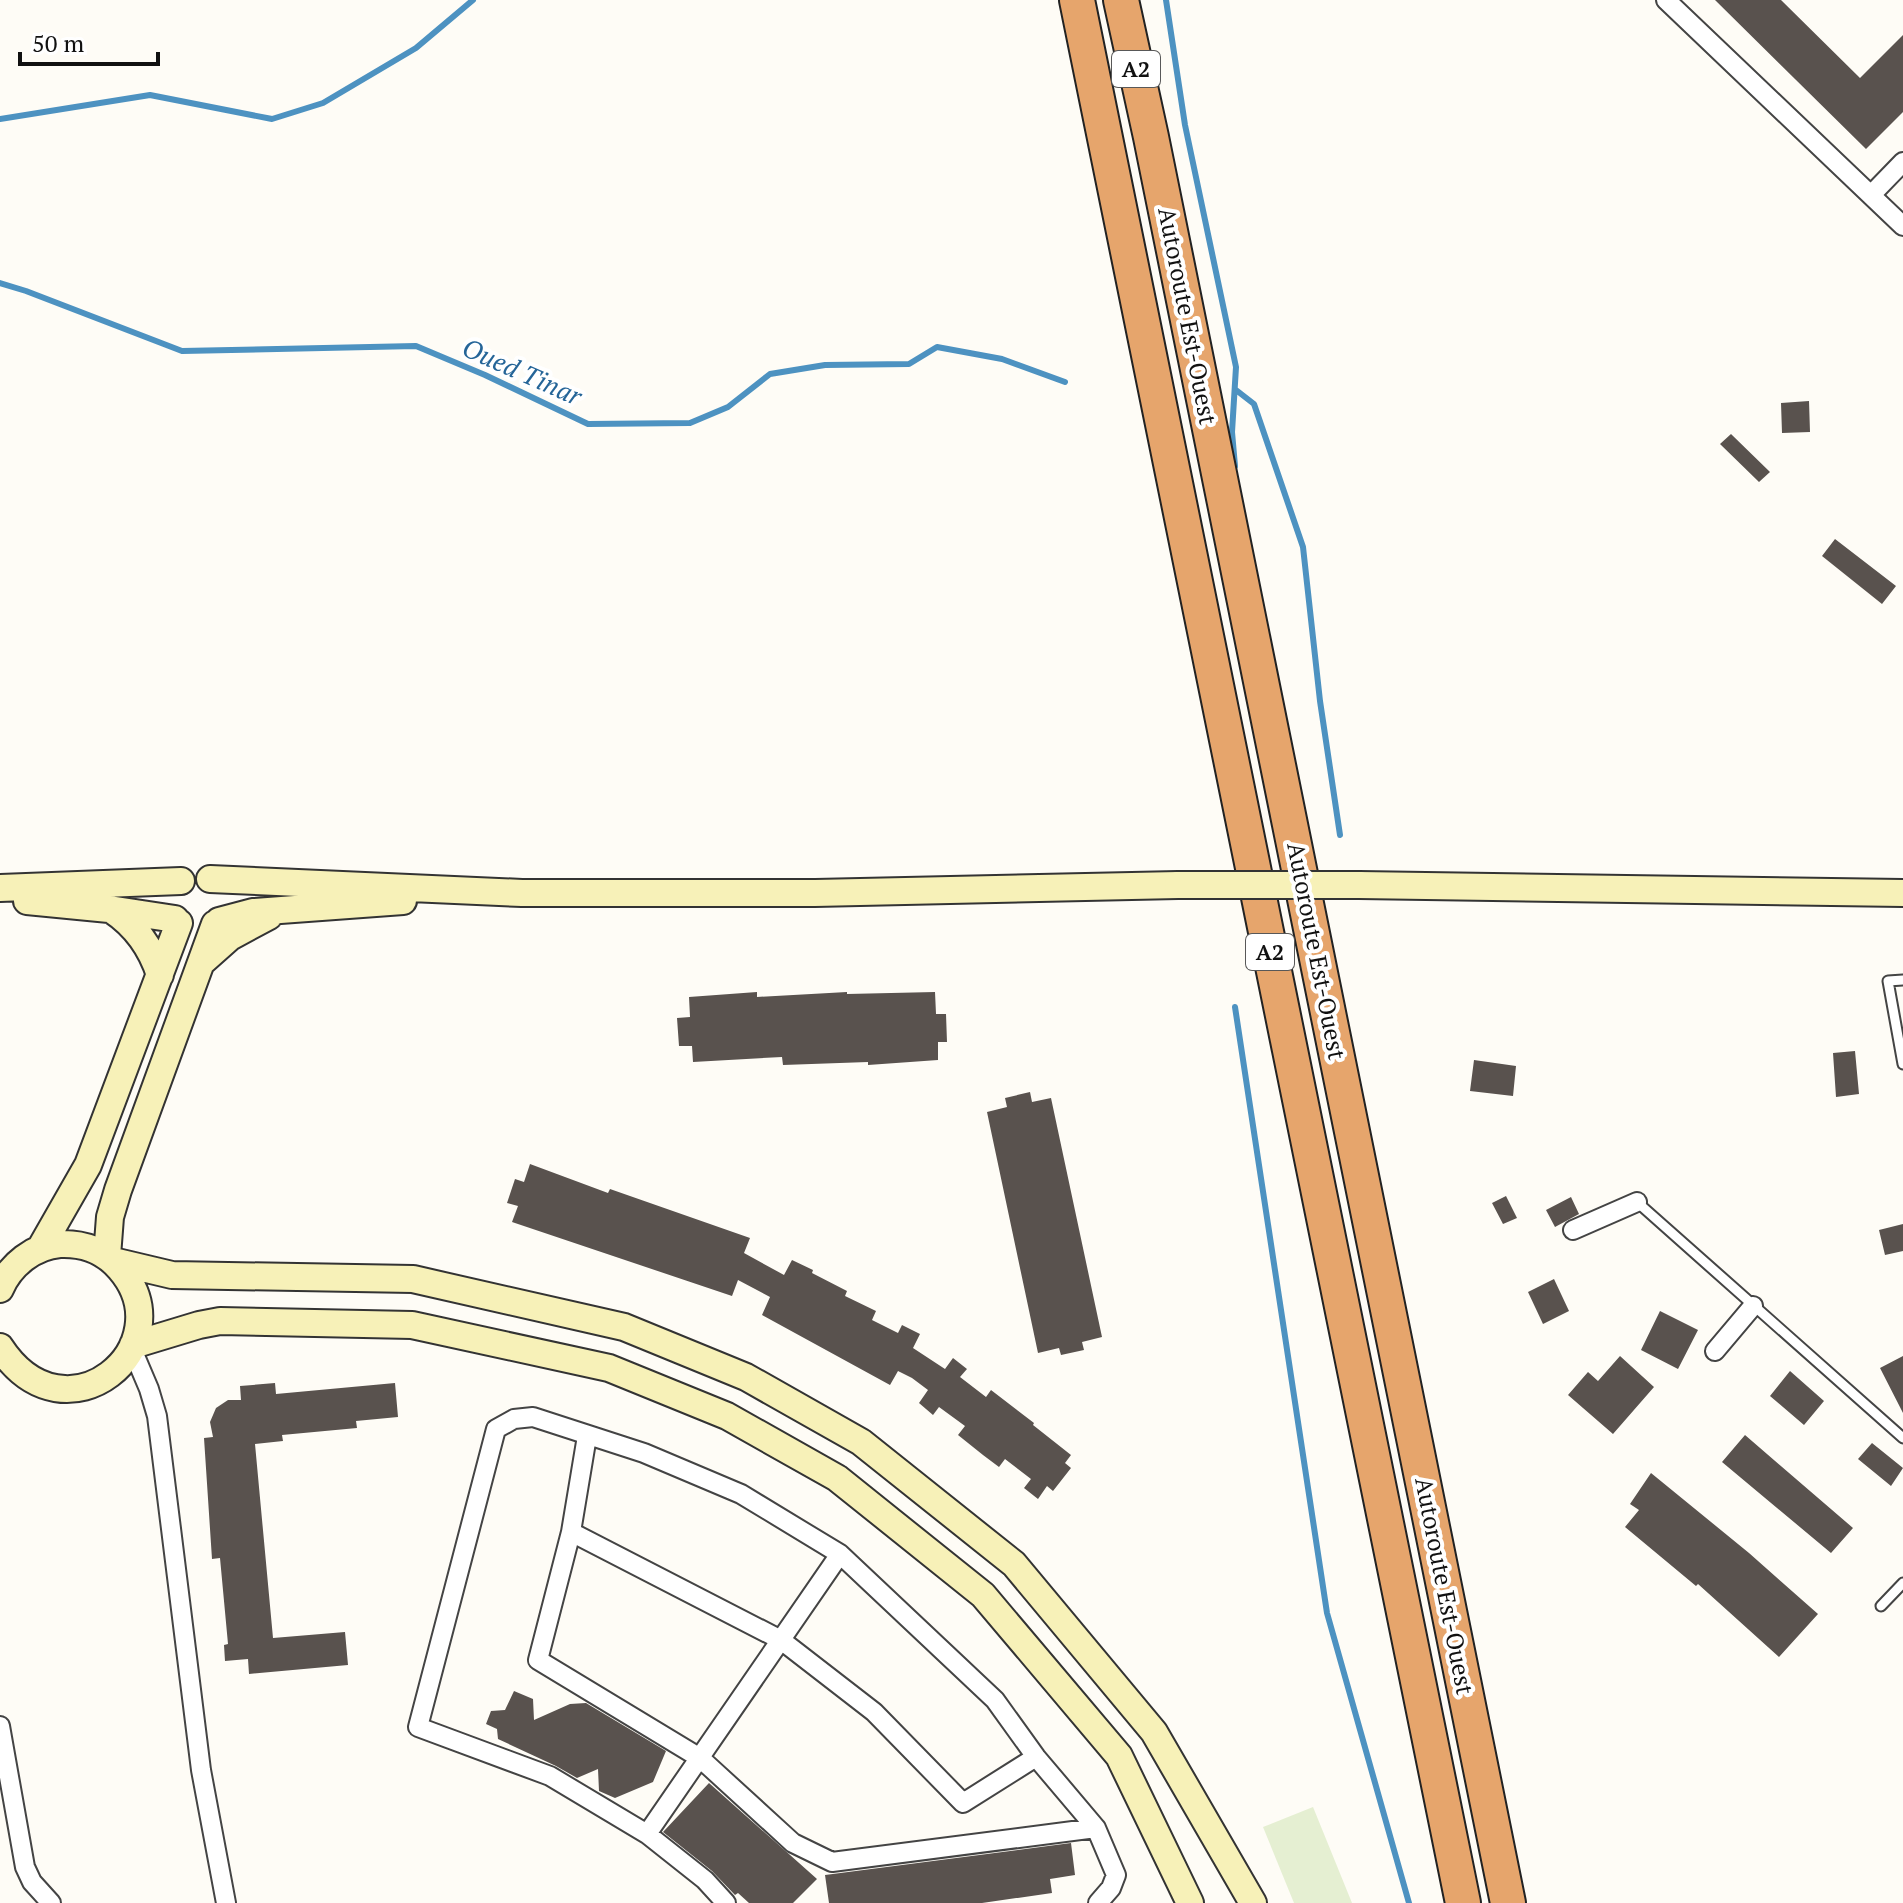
<svg xmlns="http://www.w3.org/2000/svg" width="1903" height="1903" viewBox="0 0 1903 1903" font-family="'PT Serif',serif">
<rect width="100%" height="100%" fill="#fefcf6"/>
<path fill="#e5efd2" d="M1313,1807L1352,1903H1294L1263,1827Z"/>
<g fill="none" stroke-linecap="round" stroke-linejoin="round">
<path stroke="#4d92c1" stroke-width="6" d="M1166,0L1185,125L1236,367L1232,432L1235,466
M0,119L150,95L272,119L323,103L416,48L473,0
M0,283L26,291L182,351L416,346L485,375L588,424L690,423L728,407L770,374L825,365L909,364L937,347L1002,359L1065,382
M1236,390L1254,404L1303,547L1320,701L1340,835
M1235,1007L1327,1613L1409,1903"/>
</g>
<path fill="#59524e" d="M1715,0H1781L1860,78L1903,35V112L1866,149Z
M1809,401L1810,432L1782,433L1781,403Z
M1731,434L1770,472L1759,482L1720,444Z
M1835,539L1896,586L1882,604L1822,556Z
M757,992V997L847,992V994L935,992L936,1014H946L947,1042H938V1060L868,1065V1062L783,1065L782,1057L693,1062L692,1046H679L677,1018L690,1017L689,997Z
M1855,1051L1859,1094L1836,1097L1833,1053Z
M1474,1060L1516,1066L1513,1096L1470,1091Z
M1030,1092L1032,1102L1051,1098L1102,1337L1082,1342L1084,1350L1061,1355L1059,1348L1038,1353L987,1112L1007,1107L1005,1098Z
M530,1164L608,1193L610,1189L750,1238L744,1253L784,1275L792,1260L813,1270L812,1273L847,1291L845,1296L876,1311L872,1320L898,1333L902,1325L920,1334L913,1348L945,1369L953,1358L967,1369L960,1377L986,1397L991,1390L1034,1423L1033,1425L1071,1455L1065,1463L1071,1468L1053,1491L1047,1486L1038,1499L1024,1488L1031,1479L1005,1459L999,1467L983,1455L958,1435L965,1426L939,1407L933,1415L919,1403L928,1390L912,1378L898,1371L890,1385L762,1315L770,1297L738,1280L732,1296L512,1222L518,1206L507,1203L515,1179L524,1182Z
M1506,1196L1517,1218L1503,1224L1492,1203Z
M1571,1197L1579,1214L1555,1227L1546,1210Z
M1903,1224V1251L1885,1255L1879,1230Z
M1554,1279L1569,1311L1543,1324L1528,1292Z
M1660,1311L1698,1330L1678,1369L1641,1350Z
M1620,1356L1654,1387L1613,1434L1568,1395L1588,1372L1598,1381Z
M1903,1356V1413L1880,1368Z
M1790,1371L1824,1401L1804,1425L1770,1396Z
M275,1383L276,1394L395,1383L398,1417L356,1421L357,1428L282,1435L283,1441L255,1444L273,1638L345,1632L348,1665L249,1674L248,1659L225,1661L224,1645L228,1644L220,1558L212,1559L204,1438L213,1437L210,1422L216,1408L228,1400H241L240,1386Z
M1745,1435L1853,1528L1831,1553L1722,1462Z
M1872,1443L1903,1468L1891,1486L1858,1459Z
M1651,1473L1749,1553L1818,1614L1779,1657L1698,1584L1696,1586L1625,1527L1639,1510L1630,1504Z
M514,1691L533,1699L534,1720L570,1704L586,1703L666,1751L653,1782L615,1798L599,1791L598,1769L577,1778L556,1766L498,1739L497,1729L486,1724L491,1711L505,1710Z
M709,1783L817,1879L793,1903H749L738,1893L735,1895L712,1871L663,1832Z
M1071,1843L1075,1875L1050,1879L1052,1893L982,1903H829L825,1875Z"/>
<g fill="none" stroke-linecap="round" stroke-linejoin="round">
<g stroke="#444" stroke-width="13">
<path id="service" d="M1903,980L1888,981L1903,1064
M1637,1202L1903,1438
M1881,1606L1903,1583"/>
</g>
<g stroke="#444" stroke-width="22">
<path id="minor" d="M1666,0L1903,226
M1871,195L1903,162
M1573,1230L1637,1202
M132,1349L149,1389L157,1416L201,1770L226,1903
M1715,1351L1753,1306
M587,1436L571,1532L781,1640L874,1712L963,1803L1036,1757
M571,1532L538,1660L700,1758L793,1843L832,1862L1096,1828
M0,1726L25,1867L32,1882L51,1903
M647,1834L840,1554
M726,1903L705,1880L647,1834L550,1776L418,1727L496,1429L514,1419L533,1417L644,1453L741,1494L840,1554L995,1700L1036,1757L1096,1828L1116,1875L1111,1888L1098,1903"/>
</g>
<g stroke="#333" stroke-width="30">
<path id="secondary" d="M210,879L522,893H815L1178,885
M1359,885L1903,893
M0,888L181,881
M27,901L109,909L175,919
M112,910C136,926 151,947 160,975
M219,921L253,912L403,901
M203,961L230,937L269,916
M40,1249L88,1165L179,923
M107,1256L110,1217L118,1190L215,924
M113,1261L172,1275L413,1279L624,1327L746,1377L861,1442L1014,1564L1154,1732L1253,1903
M0,1289C10,1265 34,1246 60,1244C83,1243 105,1251 120,1269C186,1345 66,1448 0,1347
M133,1345L199,1325L220,1321L412,1325L609,1368L727,1416L837,1478L983,1595L1119,1756L1190,1903"/>
</g>
<g stroke="#222" stroke-width="38">
<path id="motorway" d="M1077,0L1463,1903
M1121,0L1151,137L1508,1903"/>
</g>
<use href="#service" stroke="#fff" stroke-width="9"/>
<use href="#minor" stroke="#fff" stroke-width="18"/>
<use href="#secondary" stroke="#f7f1b8" stroke-width="26"/>
<use href="#motorway" stroke="#e6a56c" stroke-width="34"/>
<g stroke="#333" stroke-width="30" stroke-linecap="butt">
<path id="secondary-bridge" d="M1178,885H1359"/>
</g>
<use href="#secondary-bridge" stroke="#f7f1b8" stroke-width="26"/>
</g>
<g text-anchor="middle" stroke-width="8" stroke-linejoin="round" paint-order="stroke">
<g fill="#fff" stroke="#585858" stroke-width="2">
<rect x="1112" y="51" width="48" height="36" rx="6"/>
<rect x="1246" y="934" width="48" height="36" rx="6"/>
</g>
<g font-size="22" font-weight="bold" fill="#111">
<text x="1136" y="77">A2</text>
<text x="1270" y="960">A2</text>
</g>
<g font-size="24" fill="#111" stroke="#fff">
<text transform="translate(1187 316) rotate(79)" y="8">Autoroute Est-Ouest</text>
<text transform="translate(1316 951) rotate(79)" y="8">Autoroute Est-Ouest</text>
<text transform="translate(1444 1586) rotate(79)" y="8">Autoroute Est-Ouest</text>
</g>
<g font-size="26" font-style="italic" fill="#256598" stroke="#fff">
<text transform="translate(522 372) rotate(24)" y="9">Oued Tinar</text>
</g>
</g>
<path d="M20 52v12h138v-12" fill="none" stroke="#111111" stroke-width="4"/>
<text x="32" y="52" font-size="24" fill="#111111" stroke="#ffffff" stroke-width="6" paint-order="stroke">50 m</text>
</svg>
